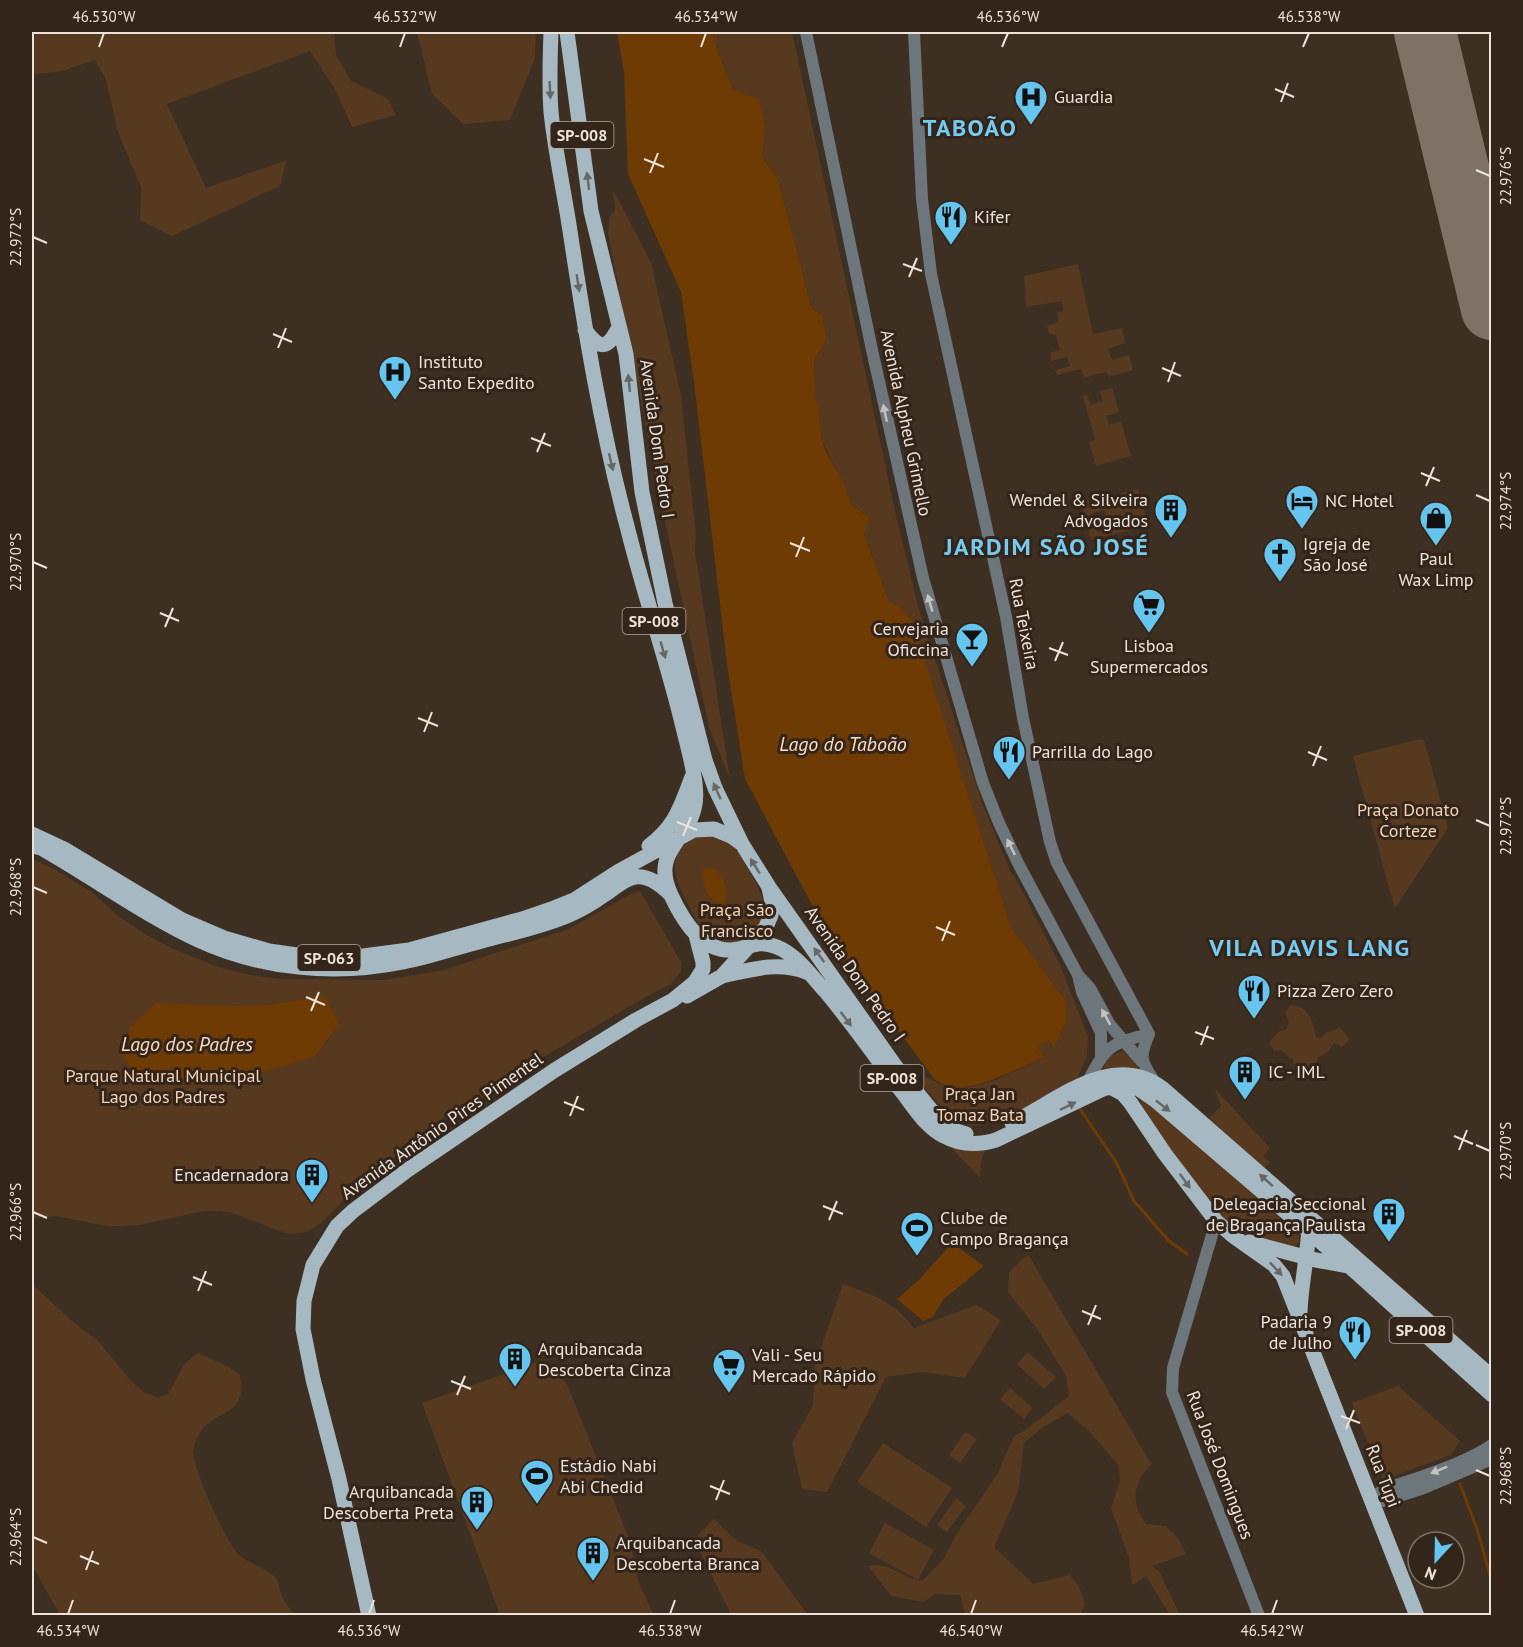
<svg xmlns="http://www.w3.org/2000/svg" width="1523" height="1647" viewBox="0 0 1523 1647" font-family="'PT Sans',sans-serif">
<rect width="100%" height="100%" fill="#3e2f23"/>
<path fill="#573920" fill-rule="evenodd" d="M32,32H334L336,55L351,81L388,99L396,115L352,127L335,89L310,51L167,104L206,188L287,160L280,186L172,236L140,220L141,187L118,132L106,80L95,60L62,71L32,75Z
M417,32H536L535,58L510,120L463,124L432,94Z
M713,32H792L898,524L919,609L966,755L984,808L1012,875H1014L1060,965L1088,1037L1087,1056L1076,1083L1017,1112L986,1124L970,1126L954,1119L904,1067C915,1071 942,1086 952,1087C985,1090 1016,1070 1045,1057L1038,1047L1049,1040L1054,1047L1067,1019L1065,1000L1011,928L912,620L899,606L889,601L864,534L868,516L851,504L822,440L816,403L814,360L825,343L826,335L822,315L813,309L811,305L778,179L762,157L765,129L752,97L733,89C726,70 716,52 713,32Z
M613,190L651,262L681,396L696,535L695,552L730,779L709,727L661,503L608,234L610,216L615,210Z
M1078,264L1093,334L1122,328L1125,343L1108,349L1112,360L1129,355L1133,370L1109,377L1106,372L1084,378L1081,369L1057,375L1055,370L1070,366L1067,357L1051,361L1050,353L1060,350L1056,335L1049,334L1047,326L1059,322L1057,312L1063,311L1062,301L1026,307L1024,276Z
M1112,388L1119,412L1106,416L1109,425L1121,421L1131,456L1096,466L1089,442L1095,439L1083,396L1087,395L1091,405L1103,401L1100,391Z
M1138,489L1148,526L1091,540L1081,501L1088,500L1090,507L1097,505L1096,499L1107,496L1109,503L1115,501L1113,495ZM1104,510L1107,519L1120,515L1122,525L1097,532L1092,513Z
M1420,739L1424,740L1448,828L1396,907L1394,906L1353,756Z
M705,835C713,836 721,837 727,841C739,849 765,895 765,909C765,919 759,925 753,933C748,939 741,942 733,943C708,944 698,923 688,904C672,874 664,846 705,835Z
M32,859L52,868L93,893L118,916L145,934L173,949L218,967L250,975L281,979L385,980L444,970L569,929L629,895L640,891L681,962V971L671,984L642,999L530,1065L504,1085L476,1102L446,1116L356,1188L321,1223L307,1232L290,1234L274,1229L236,1214L220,1211H204L139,1225L122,1226H107L56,1216L32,1218Z
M1290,1005C1310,1006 1313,1022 1316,1037L1321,1038L1326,1033L1340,1028L1346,1034L1349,1041L1342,1047L1334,1043L1329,1051L1318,1058L1317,1062L1307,1073L1295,1071L1293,1060L1281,1050L1274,1051L1269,1042L1278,1032L1287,1029L1289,1022L1285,1013Z
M1123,1051L1140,1069L1117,1068L1103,1071L1108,1056Z
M1215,1089L1270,1148L1263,1156L1270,1162L1262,1172L1238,1145L1209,1118L1221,1106Z
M1140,1098L1147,1099L1298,1234L1300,1242L1295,1246H1282L1246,1234L1221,1218L1201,1195L1142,1107Z
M948,1144L986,1145L981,1163L980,1178Z
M1028,1254L1151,1464C1133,1484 1130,1502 1146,1524L1166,1526L1178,1538L1186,1554L1152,1566L1159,1571L1180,1615H1170L1146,1576L1132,1585L1129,1558L1111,1508L1120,1480L1119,1466L1091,1433L1068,1413L1043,1427L1024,1443L1018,1492L994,1547L1033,1584L1070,1575L1079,1587L1085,1603L1081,1615H965L960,1595L935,1594L924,1602L891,1596L868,1566C891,1562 899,1577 922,1581L943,1560L956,1535L998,1473L1014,1436L1024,1431L1069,1396L1066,1376L1038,1330L1008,1292L1009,1272Z
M32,1284L72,1321L98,1341L132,1382L144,1392L159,1398L168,1394L184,1365L198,1353L227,1366L240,1375C249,1420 211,1407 198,1437C196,1440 194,1446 193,1450C192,1467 226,1542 239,1555C249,1564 271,1570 277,1580C279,1583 279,1589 281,1593C284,1602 289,1609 296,1615H60L32,1565Z
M843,1284C874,1296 893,1300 914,1328L976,1305L1001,1320L965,1378L922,1372L886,1377L827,1492L802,1489L792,1443L813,1405L815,1365Z
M1028,1352L1056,1377L1044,1389L1017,1364Z
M537,1362C553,1362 559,1371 567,1384L630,1541L638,1581L654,1615H500L422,1403Z
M1398,1386L1460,1441L1451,1455L1383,1480L1352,1403Z
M1010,1388L1033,1408L1024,1419L1000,1399Z
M965,1432L977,1439L960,1463L949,1455Z
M883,1443L952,1488L926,1527L857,1482Z
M956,1498L966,1506L947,1532L937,1525Z
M714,1519L737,1541L761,1551L808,1615H731L694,1539Z
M885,1523L934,1550L918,1580L869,1553Z"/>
<path fill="#6d3b03" d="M617,32H713C716,52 726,70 733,89L760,100L765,129L762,157L778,179L811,305L813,309L822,315L826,335L825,343L814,360L816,403L819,407L818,412L822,440L826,452L843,482L851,504L869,517L864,534L889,601L899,606L912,620L1011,927L1065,1000L1067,1019L1054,1048L1049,1040L1038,1047L1045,1057C1021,1067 974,1093 949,1086C944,1085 939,1082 935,1080L830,939L745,779L727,664L695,390L681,292L628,174L624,72Z
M711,867C724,874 731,892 724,905C708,904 701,884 703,870Z
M325,996L339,1024L314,1057L262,1072L188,1085L133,1074L123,1054L130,1027L156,1003L231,1006L269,1005Z
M952,1243L984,1266L943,1300L933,1317L923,1321L897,1299L919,1280Z"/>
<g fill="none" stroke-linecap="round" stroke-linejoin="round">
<path stroke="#6d3b03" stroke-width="3" d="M1080,1109L1116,1162L1134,1201L1169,1241L1187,1254
M1460,1484L1477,1529L1492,1582"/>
<path stroke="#7e7267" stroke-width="62" d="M1425,32L1492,309"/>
<path stroke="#6d767b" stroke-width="12" d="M806,32L872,350L923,578L983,783L999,823L1019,865L1078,975L1090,988L1110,1025L1142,1062
M914,32L922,199L931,274L1006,617L1023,718L1050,842L1057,863L1149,1034
M1078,975L1082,992L1101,1033V1056
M1149,1034C1138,1059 1142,1062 1156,1084
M1087,1083C1106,1046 1109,1044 1149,1034
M1216,1221L1173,1368L1172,1392L1259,1616
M1371,1498C1385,1488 1402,1483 1418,1478C1443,1469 1469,1460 1492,1445
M1371,1498L1384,1501L1424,1488L1492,1459"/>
<path stroke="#a6b9c3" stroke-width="15" d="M551,32C550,58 549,85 551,112C555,151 564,191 570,231C585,330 601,429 627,526C643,591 665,654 681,719C686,741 699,783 695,804C689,842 650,850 671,895C682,919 702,952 732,950C751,948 756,939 777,947C797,955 812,977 826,992C852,1023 875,1056 899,1088C913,1105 924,1126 944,1136C960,1145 979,1145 996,1140L1103,1089L1110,1087H1130L1139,1089L1155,1100L1349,1266L1492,1395
M567,32L591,211L626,354L642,492L665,603L705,760L715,788L742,844L769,887L896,1067L941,1122L953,1130L966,1134
M585,330C600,350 607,350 619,327
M32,834L64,849L182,920L224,938L269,951L311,957L348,958L409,950L522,919L554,908L574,900L619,871L694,830L714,829L731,836L742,844
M32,846L41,848C94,878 143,914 198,940C261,969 335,976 403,962C429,957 455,948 482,941C511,933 541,927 569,915C581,910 593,903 604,895C614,889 623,879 635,877C649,875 661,885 670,894
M649,846C676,825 680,808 692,777
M722,976C750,970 778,961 806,972
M687,996L722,976L766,927L771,915L772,902L769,888
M1110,1087L1123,1094L1130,1102L1165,1154L1216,1221L1233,1236L1274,1265L1283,1276L1417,1616
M1012,1123C1057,1101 1112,1051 1162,1088L1492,1377
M1249,1242L1316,1260L1349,1266
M1300,1312C1301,1283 1308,1255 1309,1226
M369,1616L339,1479L313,1379L303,1329L304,1301L313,1265L337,1226L353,1211L409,1169L555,1070L636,1020L673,1000L695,982L703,969V962L696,935"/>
</g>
<defs><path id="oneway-solid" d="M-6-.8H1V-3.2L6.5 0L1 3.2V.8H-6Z" transform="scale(1.5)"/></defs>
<g fill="#676865">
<use href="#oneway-solid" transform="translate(550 90) rotate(87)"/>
<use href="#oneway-solid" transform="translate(588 181) rotate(-97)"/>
<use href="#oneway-solid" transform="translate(578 283) rotate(81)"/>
<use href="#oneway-solid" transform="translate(629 383) rotate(-96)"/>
<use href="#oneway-solid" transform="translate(611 462) rotate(77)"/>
<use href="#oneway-solid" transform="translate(663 650) rotate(74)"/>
<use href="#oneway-solid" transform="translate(717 791) rotate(-114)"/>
<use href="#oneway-solid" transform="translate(755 866) rotate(-122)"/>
<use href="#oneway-solid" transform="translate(819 955) rotate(-126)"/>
<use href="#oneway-solid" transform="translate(846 1019) rotate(53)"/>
<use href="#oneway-solid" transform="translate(1068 1106) rotate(-26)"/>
<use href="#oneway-solid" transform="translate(1163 1106) rotate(38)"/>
<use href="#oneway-solid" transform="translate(1266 1180) rotate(-138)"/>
<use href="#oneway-solid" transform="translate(1185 1181) rotate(54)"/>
<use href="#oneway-solid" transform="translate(1276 1269) rotate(47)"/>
</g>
<g fill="#c7c2be">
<use href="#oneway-solid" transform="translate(885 413) rotate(-102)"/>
<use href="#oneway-solid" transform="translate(930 603) rotate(-106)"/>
<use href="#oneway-solid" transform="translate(1011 847) rotate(-116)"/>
<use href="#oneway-solid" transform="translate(1106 1017) rotate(-119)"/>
<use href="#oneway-solid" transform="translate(1439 1470) rotate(158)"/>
</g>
<path fill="none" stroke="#ede3db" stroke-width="2" d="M99,47L104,33M400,47L405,33M701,47L706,33M1002,47L1008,33M1303,47L1309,33M1275,89L1294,97M1281,102L1288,83M644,159L664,167M1476,170L1490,176M650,173L658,153M33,237L47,243M903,264L922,271M909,277L917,258M273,334L292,342M278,348L286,328M1162,368L1181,376M1168,382L1175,362M531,438L551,446M537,452L545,433M1421,473L1440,481M1426,486L1434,467M1476,495L1490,501M790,543L810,551M796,557L804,537M33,562L47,568M160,613L179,621M165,627L173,608M1049,648L1068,655M1055,661L1063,642M418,718L438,726M424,732L432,712M1308,752L1327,760M1313,766L1321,746M1476,820L1490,826M677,822L697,830M683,836L691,817M33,887L47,893M936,927L955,935M942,941L950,921M306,997L325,1005M311,1011L319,992M1195,1032L1214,1039M1201,1045L1208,1026M564,1102L584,1110M570,1116L578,1096M1454,1136L1473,1144M1476,1145L1490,1151M1459,1150L1467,1130M823,1206L843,1214M33,1212L47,1218M829,1220L837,1201M193,1277L212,1285M198,1291L206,1271M1082,1311L1101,1319M1088,1325L1096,1305M451,1381L471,1389M457,1395L465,1376M1341,1416L1360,1423M1346,1429L1354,1410M1476,1470L1490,1476M710,1486L730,1494M716,1500L724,1480M33,1537L47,1543M80,1556L99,1564M86,1570L93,1551M68,1614L73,1600M369,1614L374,1600M670,1614L675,1600M971,1614L976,1600M1272,1614L1277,1600"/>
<defs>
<g id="hospital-pin" transform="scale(1.725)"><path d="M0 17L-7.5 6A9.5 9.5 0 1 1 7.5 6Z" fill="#65c5ee" stroke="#332519"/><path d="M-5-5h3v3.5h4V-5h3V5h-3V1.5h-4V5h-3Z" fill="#111"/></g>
<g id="restaurant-pin" transform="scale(1.725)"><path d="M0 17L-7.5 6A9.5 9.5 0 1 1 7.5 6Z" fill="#65c5ee" stroke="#332519"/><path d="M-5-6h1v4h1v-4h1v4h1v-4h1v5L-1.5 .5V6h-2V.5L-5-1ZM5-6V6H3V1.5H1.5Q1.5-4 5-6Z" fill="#111"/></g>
<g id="hotel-pin" transform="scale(1.725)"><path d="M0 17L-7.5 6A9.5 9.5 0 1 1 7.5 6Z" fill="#65c5ee" stroke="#332519"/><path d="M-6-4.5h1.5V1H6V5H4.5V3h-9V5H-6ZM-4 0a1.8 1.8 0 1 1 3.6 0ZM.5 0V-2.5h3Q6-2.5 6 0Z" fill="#111"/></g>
<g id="building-pin" transform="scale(1.725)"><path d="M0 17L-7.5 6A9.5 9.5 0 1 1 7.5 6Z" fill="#65c5ee" stroke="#332519"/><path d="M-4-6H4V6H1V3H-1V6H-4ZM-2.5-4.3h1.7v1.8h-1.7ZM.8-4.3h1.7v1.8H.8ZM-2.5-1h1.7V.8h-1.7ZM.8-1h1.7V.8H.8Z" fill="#111"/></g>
<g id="shop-pin" transform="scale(1.725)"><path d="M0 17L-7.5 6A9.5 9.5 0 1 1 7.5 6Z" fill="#65c5ee" stroke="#332519"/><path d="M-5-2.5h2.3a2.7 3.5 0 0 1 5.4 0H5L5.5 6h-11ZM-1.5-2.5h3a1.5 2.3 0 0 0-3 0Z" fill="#111"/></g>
<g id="church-pin" transform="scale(1.725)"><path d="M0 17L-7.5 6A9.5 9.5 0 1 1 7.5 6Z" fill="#65c5ee" stroke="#332519"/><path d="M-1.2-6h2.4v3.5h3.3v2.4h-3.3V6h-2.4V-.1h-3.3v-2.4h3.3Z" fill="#111"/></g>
<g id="supermarket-pin" transform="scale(1.725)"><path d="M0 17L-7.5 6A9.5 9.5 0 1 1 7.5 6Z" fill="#65c5ee" stroke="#332519"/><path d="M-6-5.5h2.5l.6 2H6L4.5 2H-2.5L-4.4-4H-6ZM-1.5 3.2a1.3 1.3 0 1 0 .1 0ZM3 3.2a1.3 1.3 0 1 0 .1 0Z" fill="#111"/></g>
<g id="bar-pin" transform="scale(1.725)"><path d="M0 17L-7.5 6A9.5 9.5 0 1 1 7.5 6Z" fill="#65c5ee" stroke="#332519"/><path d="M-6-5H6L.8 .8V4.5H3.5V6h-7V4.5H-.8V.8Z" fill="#111"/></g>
<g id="stadium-pin" transform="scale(1.725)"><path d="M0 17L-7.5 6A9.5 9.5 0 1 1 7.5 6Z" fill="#65c5ee" stroke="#332519"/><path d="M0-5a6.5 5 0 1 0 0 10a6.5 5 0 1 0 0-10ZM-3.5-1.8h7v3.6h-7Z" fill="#111"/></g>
</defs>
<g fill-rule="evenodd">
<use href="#hospital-pin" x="1031" y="97"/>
<use href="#restaurant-pin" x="951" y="217"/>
<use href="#hospital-pin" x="395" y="372"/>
<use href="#hotel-pin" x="1302" y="501"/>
<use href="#building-pin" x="1171" y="510"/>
<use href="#shop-pin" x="1436" y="518"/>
<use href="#church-pin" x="1280" y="554"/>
<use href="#supermarket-pin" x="1149" y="605"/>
<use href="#bar-pin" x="972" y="639"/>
<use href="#restaurant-pin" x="1009" y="752"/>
<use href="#restaurant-pin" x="1254" y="991"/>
<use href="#building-pin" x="1245" y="1072"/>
<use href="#building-pin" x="312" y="1175"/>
<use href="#building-pin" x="1389" y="1214"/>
<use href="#stadium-pin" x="917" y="1228"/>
<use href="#restaurant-pin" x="1355" y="1332"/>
<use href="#building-pin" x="515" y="1359"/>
<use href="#supermarket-pin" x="729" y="1365"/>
<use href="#stadium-pin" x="537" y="1476"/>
<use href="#building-pin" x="477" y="1502"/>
<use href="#building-pin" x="593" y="1553"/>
</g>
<g text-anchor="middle" stroke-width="6" stroke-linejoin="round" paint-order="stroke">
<g fill="#332519" stroke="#b5aaa1" stroke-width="1.5">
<rect x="550.5" y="122" width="63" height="26" rx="4.5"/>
<rect x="622.5" y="608" width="63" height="26" rx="4.5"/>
<rect x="297.5" y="945" width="63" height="26" rx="4.5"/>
<rect x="860.5" y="1065" width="63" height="26" rx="4.5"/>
<rect x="1389.5" y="1317" width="63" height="26" rx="4.5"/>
</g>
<g font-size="16" font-weight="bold" fill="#ede3db">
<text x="582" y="141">SP-008</text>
<text x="654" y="627">SP-008</text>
<text x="329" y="964">SP-063</text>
<text x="892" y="1084">SP-008</text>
<text x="1421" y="1336">SP-008</text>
</g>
<g font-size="18" fill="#ede3db" stroke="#332519" text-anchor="start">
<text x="1054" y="103">Guardia</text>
<text x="974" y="223">Kifer</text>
<text x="418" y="368">Instituto<tspan x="418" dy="21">Santo Expedito</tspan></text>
<text x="1148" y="506" text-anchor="end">Wendel &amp; Silveira<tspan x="1148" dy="21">Advogados</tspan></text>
<text x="1325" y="507">NC Hotel</text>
<text x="1303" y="550">Igreja de<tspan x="1303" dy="21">São José</tspan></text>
<text x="1436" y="565" text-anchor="middle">Paul<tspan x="1436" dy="21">Wax Limp</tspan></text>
<text x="949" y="635" text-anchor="end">Cervejaria<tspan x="949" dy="21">Oficcina</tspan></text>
<text x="1149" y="652" text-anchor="middle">Lisboa<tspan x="1149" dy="21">Supermercados</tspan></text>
<text x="1032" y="758">Parrilla do Lago</text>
<text x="1277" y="997">Pizza Zero Zero</text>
<text x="1268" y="1078">IC - IML</text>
<text x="289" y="1181" text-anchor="end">Encadernadora</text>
<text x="1366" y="1210" text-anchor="end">Delegacia Seccional<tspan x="1366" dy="21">de Bragança Paulista</tspan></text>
<text x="940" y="1224">Clube de<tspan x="940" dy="21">Campo Bragança</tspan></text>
<text x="1332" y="1328" text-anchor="end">Padaria 9<tspan x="1332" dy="21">de Julho</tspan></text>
<text x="538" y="1355">Arquibancada<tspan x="538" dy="21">Descoberta Cinza</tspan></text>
<text x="752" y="1361">Vali - Seu<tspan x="752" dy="21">Mercado Rápido</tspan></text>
<text x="560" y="1472">Estádio Nabi<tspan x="560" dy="21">Abi Chedid</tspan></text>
<text x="454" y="1498" text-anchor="end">Arquibancada<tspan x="454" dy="21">Descoberta Preta</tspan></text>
<text x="616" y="1549">Arquibancada<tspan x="616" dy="21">Descoberta Branca</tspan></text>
</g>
<g font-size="18" fill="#ede3db" stroke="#332519">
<text transform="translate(906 423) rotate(78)" y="6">Avenida Alpheu Grimello</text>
<text transform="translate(657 439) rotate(82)" y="6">Avenida Dom Pedro I</text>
<text transform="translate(1024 624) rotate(79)" y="6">Rua Teixeira</text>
<text transform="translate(855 974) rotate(55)" y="6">Avenida Dom Pedro I</text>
<text transform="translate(442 1126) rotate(-35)" y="6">Avenida Antônio Pires Pimentel</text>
<text transform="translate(1220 1465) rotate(69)" y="6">Rua José Domingues</text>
<text transform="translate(1383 1476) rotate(69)" y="6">Rua Tupi</text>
</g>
<g font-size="18" fill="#f4d4ba" stroke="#332519">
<text x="1408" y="816">Praça Donato<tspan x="1408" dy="21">Corteze</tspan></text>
<text x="737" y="916">Praça São<tspan x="737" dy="21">Francisco</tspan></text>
<text x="163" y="1082">Parque Natural Municipal<tspan x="163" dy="21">Lago dos Padres</tspan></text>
<text x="980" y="1100">Praça Jan<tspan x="980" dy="21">Tomaz Bata</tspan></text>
</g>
<g font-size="20" font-style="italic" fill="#fcdbc2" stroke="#332519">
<text x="843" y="751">Lago do Taboão</text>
<text x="187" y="1051">Lago dos Padres</text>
</g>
<g font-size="24" font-weight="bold" letter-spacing="1.5" fill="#75cbf2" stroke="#332519">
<text x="970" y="136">TABOÃO</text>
<text x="1047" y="555">JARDIM SÃO JOSÉ</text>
<text x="1310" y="956">VILA DAVIS LANG</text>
</g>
</g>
<rect width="1523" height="1647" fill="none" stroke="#332519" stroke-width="66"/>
<g transform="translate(1436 1560) rotate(202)"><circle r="28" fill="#332519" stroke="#7d7167" stroke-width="1.5"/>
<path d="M0-4.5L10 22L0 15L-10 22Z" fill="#65c5ee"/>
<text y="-9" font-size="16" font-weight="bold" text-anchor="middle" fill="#ede3db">N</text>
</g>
<rect x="33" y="33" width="1457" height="1581" fill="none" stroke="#ede3db" stroke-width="2"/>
<g font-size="15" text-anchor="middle" fill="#ede3db">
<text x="104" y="22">46.530°W</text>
<text x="405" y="22">46.532°W</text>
<text x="706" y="22">46.534°W</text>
<text x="1008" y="22">46.536°W</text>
<text x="1309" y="22">46.538°W</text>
<text transform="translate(1506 176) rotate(-90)" y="5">22.976°S</text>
<text transform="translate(16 237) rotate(-90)" y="5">22.972°S</text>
<text transform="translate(1506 501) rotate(-90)" y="5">22.974°S</text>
<text transform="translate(16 562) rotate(-90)" y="5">22.970°S</text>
<text transform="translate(1506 826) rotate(-90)" y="5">22.972°S</text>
<text transform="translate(16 887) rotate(-90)" y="5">22.968°S</text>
<text transform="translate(1506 1151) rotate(-90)" y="5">22.970°S</text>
<text transform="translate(16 1212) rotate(-90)" y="5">22.966°S</text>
<text transform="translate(1506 1476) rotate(-90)" y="5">22.968°S</text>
<text transform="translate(16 1537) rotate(-90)" y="5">22.964°S</text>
<text x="68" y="1636">46.534°W</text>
<text x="369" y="1636">46.536°W</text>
<text x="670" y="1636">46.538°W</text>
<text x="971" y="1636">46.540°W</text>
<text x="1272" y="1636">46.542°W</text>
</g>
</svg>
